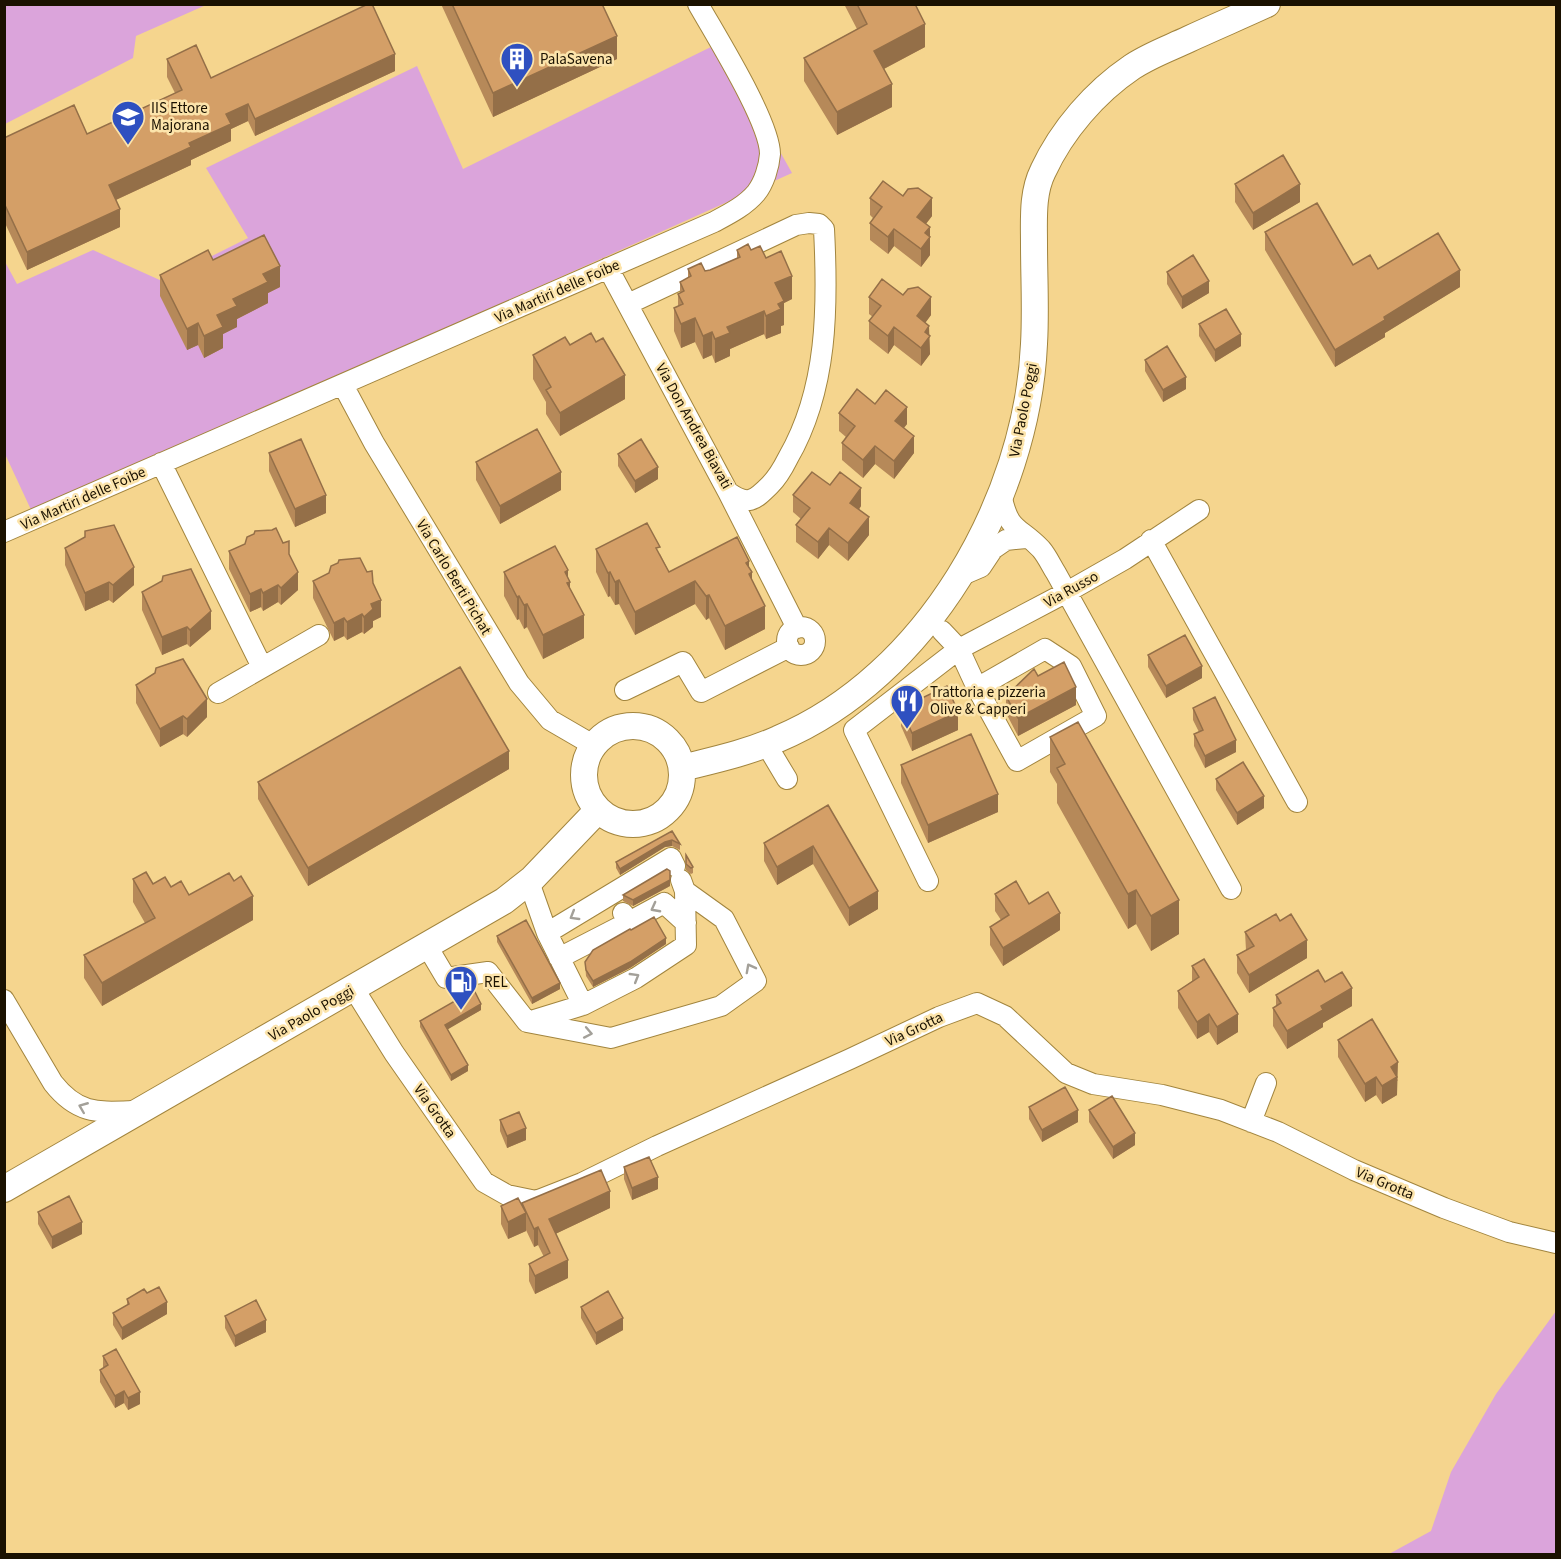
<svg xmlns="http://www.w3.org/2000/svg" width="1561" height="1559" viewBox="0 0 1561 1559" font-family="'Source Sans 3',sans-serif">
<rect width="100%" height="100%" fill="#f5d58e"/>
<path fill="#dba4db" d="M5,4H206V5L136,36L133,58L5,124Z
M719,43L792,173L33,514L5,454L4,260L17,284L93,250L162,281L248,238L206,168L417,66L463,169Z
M1556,1311V1554H1389L1431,1531L1451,1472L1496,1394Z"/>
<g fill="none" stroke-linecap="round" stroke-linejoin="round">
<g stroke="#a2853e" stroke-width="22">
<path id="minor" d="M608,268L728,492C748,506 754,501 770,485C778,477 783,468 788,458C828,389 828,306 824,229L819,224L809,223L796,225L628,304
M343,385L374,443L519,683L550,720L593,745
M161,463L262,667
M728,492L797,628
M1001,494C1009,533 1018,525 1041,549C1047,556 1051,565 1056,573L1231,889
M4,532L714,222C729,214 745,206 756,193C764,183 769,167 770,154C770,122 716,36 698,4
M1151,540L1297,802
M960,576L981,567L993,549L1006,540L1026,538
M787 641a14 14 0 1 1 28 0a14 14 0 1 1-28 0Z
M942,631L959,649L1067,592L1125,559L1199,510
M625,690L683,662L701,692L789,647
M218,693L319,635
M766,744L787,779
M928,881L854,730L959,649L977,688L1017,761L1096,716L1071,666L1045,649L977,688
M529,882L547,933L671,858L675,866
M623,913L629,922L664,903L686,923
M427,946L446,978L488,972L527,1022L611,1038L721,1006L756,981L724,919L685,891L681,880
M559,958L629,922
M354,989L394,1053L484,1182L507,1195L536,1201L582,1183L657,1146L850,1059L939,1017L977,1003L1005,1016L1066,1073L1093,1084L1162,1095L1221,1110L1278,1132L1354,1170L1444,1208L1509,1232L1556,1243
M4,1000L53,1083C79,1116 100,1112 138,1111
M583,1005L636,978L686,945L685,891
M531,1021L583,1005L547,933
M1251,1122L1266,1083"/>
</g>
<g stroke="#a2853e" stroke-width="28">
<path id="major" d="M584 775a49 49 0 1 1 98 0a49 49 0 1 1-98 0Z
M682,768C714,760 747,753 778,739C926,677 1027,501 1034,344C1036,311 1034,277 1034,244C1034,219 1032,193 1043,171C1062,130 1095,92 1132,67C1150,55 1170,48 1189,39C1215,27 1241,16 1267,4
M4,1189L504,901L532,879L598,810"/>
</g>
<use href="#minor" stroke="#fff" stroke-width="20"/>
<use href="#major" stroke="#fff" stroke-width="26"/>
</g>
<path fill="#b68959" d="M441,4H602L617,59L493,117Z
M844,4H915L925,47L884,69L892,107L837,135L804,81V58L857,29Z
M167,59L211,78L395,71L255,136L248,121L231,129V141L191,160V165L116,200L120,227L27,270L4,221V138L87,134L175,93L167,77Z
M1235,184L1300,202L1253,230L1235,202Z
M903,196L932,216L926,224L930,237V255L921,267L894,246L888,254L870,240V223L873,218L870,215V198Z
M1265,232L1353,265L1378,269L1460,287L1385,333V337L1335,367L1265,250Z
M737,250H751L766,258L792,299L784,303V325L781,326V333L766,339L764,334L730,349V356L715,363L712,355L703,359L695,342L681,348L674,331V308L678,306V294L680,293V282L688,278V269L705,271L710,270L737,258Z
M213,260L280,287L268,293V303L237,319V327L223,334V348L204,358L198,345L187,350L160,296V275Z
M1167,272L1209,293L1182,309L1167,284Z
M903,295L931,315L925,323L929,335L930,354L921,366L894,345L888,354L869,339V321L873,317L869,314V297Z
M1199,324L1241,346L1215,362L1199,336Z
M596,342L625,399L560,436L546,414V402L533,379V355L570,345Z
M1145,360L1186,389L1163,402L1145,371Z
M875,404L907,424L904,428L914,453L894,479L875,464L863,478L842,460V443L846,437L839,431V413Z
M269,453L326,513L295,527L269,471Z
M618,454L658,479L635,493L618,466Z
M476,462L561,490L500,524L476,480Z
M830,485L861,506L859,510L869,535L848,561L829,545L818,559L796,542V525L801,519L793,512V495Z
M245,544L289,554L298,590L281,605L278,602L263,611L261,607L250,612L229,569V551Z
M65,548L134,585L113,603L109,600L85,611L65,565Z
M596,549L660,554L669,572L749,569L752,580L765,629L725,650L709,618L706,620L695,604L635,635L619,604L615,605L610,596L608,597L596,572Z
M504,572L568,578L570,589L584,638L543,659L527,627L524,629L519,619L517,620L504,596Z
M313,581L373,583L381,617L373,621V627L364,634L362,632L347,640L344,636L334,641L313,598Z
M142,592L211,629L190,647L187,644L162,655L142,610Z
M1148,655L1202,678L1166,698L1148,667Z
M1038,676L1076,705L1018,736L1006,713V696Z
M136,685L207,717L187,737L183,734L160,747L136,703Z
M901,708L958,730L912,751L901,726Z
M1193,708L1236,752L1205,768L1194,746V734L1199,732L1193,720Z
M1050,737L1179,934L1151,951L1136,924L1128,929L1057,803V784L1050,772Z
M901,765L998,812L928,843L901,783Z
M509,769L308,886L258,799V782Z
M1216,779L1264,808L1237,825L1216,790Z
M828,805L878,909L849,926L813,864L777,885L764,861V843Z
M672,831L680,844V850L672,846L665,847L620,875L616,868V862Z
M686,855L693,867V873L691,874L686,870Z
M133,879L153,884L171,887L189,895L253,920L102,1006L84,978V955L145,923L133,902Z
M670,886L633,906L623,901V895Z
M995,894L1029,904L1060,930L1003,966L990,945V927L1001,920L995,911Z
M1280,921L1307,958L1249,993L1237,973V955L1246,950L1245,932Z
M631,930L666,944L630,968L593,987L586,976L585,962Z
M497,936L560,989L532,1004L497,942Z
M1192,966L1238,1032L1217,1045L1209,1032L1197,1039L1178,1008V991L1192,981Z
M1325,982L1352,1006L1323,1023V1027L1287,1049L1273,1026V1008L1276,1006V995Z
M481,1010L447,1029L468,1071L451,1081L420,1027V1021Z
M1338,1040L1398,1080L1397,1081V1095L1382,1104L1376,1095L1365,1102L1338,1057Z
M1029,1107L1078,1122L1042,1142L1029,1119Z
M1089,1110L1135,1145L1113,1159L1089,1122Z
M500,1120L526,1140L507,1148L500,1131Z
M624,1167L658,1189L632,1200L624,1179Z
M522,1205L610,1208L555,1234L568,1278L535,1294L529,1281V1264L544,1257L538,1245L534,1247L526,1230V1231L508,1239L501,1224V1206Z
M38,1212L82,1234L52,1249L38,1224Z
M147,1293L167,1314L122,1340L113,1325V1313L127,1305V1299Z
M581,1307L623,1330L596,1345L581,1318Z
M225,1316L266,1332L235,1347L225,1328Z
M103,1356L140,1404L128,1410L124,1403L115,1408L100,1382V1370L103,1368Z"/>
<path fill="#946f48" d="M925,24V47L874,74V51Z
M617,36V59L493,117V93Z
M395,54V71L255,136V119Z
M892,84V107L837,135V112Z
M248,104V121L231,129V141L191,160V165L109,203V185L226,114Z
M1300,184V202L1253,230V213Z
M932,198V216L917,235V217Z
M120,209V227L27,270V252Z
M930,227V255L921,267V249L925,233Z
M894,229V246L888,254V237Z
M280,266V287L268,293V303L237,319V327L223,334V348L204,358V336L217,315L233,299L263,274Z
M1460,270V287L1385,333V337L1335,367V350L1384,317Z
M792,276V299L784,303V325L781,326V333L766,339V316L775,283Z
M1209,281V293L1182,309V297Z
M931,297V315L917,334V316Z
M764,311V334L730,349V356L715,363V339L727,327Z
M695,318V342L681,348V324Z
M198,323V345L187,350V329Z
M929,326L930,354L921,366V348L925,332Z
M894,327V345L888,354V336Z
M712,332V355L703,359V336Z
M1241,334V346L1215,362V350Z
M625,375V399L560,436V413Z
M1186,377V389L1163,402V390Z
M907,407V424L895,438V421Z
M914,436V453L894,479V461Z
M875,446V464L863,478V460Z
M658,467V479L635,493V481Z
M561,472V490L500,524V506Z
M861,488V506L850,520V503Z
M326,495V513L295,527V509Z
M869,517V535L848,561V543Z
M829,528V545L818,559V542Z
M749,561V574L752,572V596L746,563Z
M134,567V585L113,603V585Z
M568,570V583L570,582V605L565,572Z
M298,572V590L281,605V588Z
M610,572V596L608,597V573Z
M619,580V604L615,605V582Z
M695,581V604L635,635V612Z
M109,582V600L85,611V593Z
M278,585V602L263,611V593Z
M261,589V607L250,612V594Z
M709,595V618L706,620V596Z
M519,596V619L517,620V597Z
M381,600V617L373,621V627L364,634V617L371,604Z
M527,604V627L524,629V605Z
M765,606V629L725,650V626Z
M211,611V629L190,647V630Z
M362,614V632L347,640V622Z
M584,615V638L543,659V635Z
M344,618V636L334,641V623Z
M187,627V644L162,655V637Z
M1202,666V678L1166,698V686Z
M1076,687V705L1018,736V718Z
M207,699V717L187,737V719Z
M958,712V730L912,751V733Z
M183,716V734L160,747V729Z
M1236,740V752L1205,768V756Z
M509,751V769L308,886V868Z
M998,794V812L928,843V825Z
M1264,796V808L1237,825V813Z
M672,840V846L665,847L620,875V869L665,842Z
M813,846V864L777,885V867Z
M670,880V886L633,906V900Z
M1136,890V924L1128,929V894Z
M878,891V909L849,926V908Z
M253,896V920L102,1006V983Z
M1179,900V934L1151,951V916Z
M1060,913V930L1003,966V948Z
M666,938V944L630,968L593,987V981Z
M1307,940V958L1249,993V975Z
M560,983V989L532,1004V998Z
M1352,988V1006L1323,1023V1027L1287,1049V1031L1321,1006Z
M481,1004V1010L445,1031V1025Z
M1209,1014V1032L1197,1039V1022Z
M1238,1014V1032L1217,1045V1027Z
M1398,1062L1397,1095L1382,1104V1086L1391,1067Z
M468,1065V1071L451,1081V1075Z
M1376,1077V1095L1365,1102V1084Z
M1078,1110V1122L1042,1142V1130Z
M526,1128V1140L507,1148V1136Z
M1135,1133V1145L1113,1159V1147Z
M658,1177V1189L632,1200V1188Z
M610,1191V1208L549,1237V1219Z
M526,1213V1231L508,1239V1222Z
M82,1222V1234L52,1249V1237Z
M538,1227V1245L534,1247V1229Z
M568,1260V1278L535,1294V1276Z
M167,1302V1314L122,1340V1328Z
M623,1318V1330L596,1345V1333Z
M266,1320V1332L235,1347V1336Z
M124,1391V1403L115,1408V1396Z
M140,1392V1404L128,1410V1398Z"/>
<path fill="#d49f67" stroke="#946f48" stroke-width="1.5" d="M368,4H372L395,54L255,119L248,104L226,114L231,124L189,143L191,147L109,185L120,209L27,252L4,203V138L74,105L87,134L182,90L167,59L196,45L211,78Z
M452,4H602L617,36L493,93Z
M857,4H915L925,24L874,51L892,84L837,112L804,58L867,24Z
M1283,155L1300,184L1253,213L1235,184Z
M883,181L903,196L908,189L918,188L932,198L917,217L930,227L925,233L930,237L921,249L894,229L888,237L870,223L882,207L870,198Z
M1317,203L1353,265L1370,255L1378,269L1438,233L1460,270L1384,317L1385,320L1335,350L1265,232Z
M264,235L280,266L263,274L268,282L233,299L237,306L217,315L223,327L204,336L198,323L187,329L160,275L208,250L213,260Z
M748,244L751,250L760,246L766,258L781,251L792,276L775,283L784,301L778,304L781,309L766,316L764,311L727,327L730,333L715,339L712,332L703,336L695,318L681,324L674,308L683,304L678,294L684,291L680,282L691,276L688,269L701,263L705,271L710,270L740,257L737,250Z
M1193,255L1209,281L1182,297L1167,272Z
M882,279L903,295L908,289L918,287L931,297L917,316L929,326L925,332L930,336L921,348L894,327L888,336L869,321L881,306L869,297Z
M1226,309L1241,334L1215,350L1199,324Z
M591,333L596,342L603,338L625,375L560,413L546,390L551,387L533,355L565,337L570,345Z
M1167,346L1186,377L1163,390L1145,360Z
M857,389L875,404L886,390L907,407L895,421L914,436L894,461L875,446L863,460L842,443L855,426L839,413Z
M537,429L561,472L500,506L476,462Z
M301,439L326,495L295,509L269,453Z
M641,439L658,467L635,481L618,454Z
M812,472L830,485L840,472L861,488L850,503L869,517L848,543L829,528L818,542L796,525L810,508L793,495Z
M647,523L660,547L656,548L669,572L737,537L749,561L746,563L752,572L749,574L765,606L725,626L709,595L706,596L695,581L635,612L619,580L615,582L610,572L608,573L596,549Z
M114,525L134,567L113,585L109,582L85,593L65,548L85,537V531Z
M276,528L283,543L289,541V554L298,572L281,588L278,585L263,593L261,589L250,594L229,551L245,544L247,537L254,534L255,531L272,530Z
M555,546L568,570L565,572L570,582L567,583L584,615L543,635L527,604L524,605L519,596L517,597L504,572Z
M360,558L367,572L372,571L373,583L381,600L371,604L373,609L364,617L362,614L347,622L344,618L334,623L313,581L329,573L331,566L338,563L339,560Z
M191,569L211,611L190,630L187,627L162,637L142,592L162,581L163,576Z
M1185,635L1202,666L1166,686L1148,655Z
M183,659L207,699L187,719L183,716L160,729L136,685L155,673L156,668Z
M1064,662L1076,687L1018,718L1006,696L1034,669L1038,676Z
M460,667L509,751L308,868L258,782Z
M947,686L958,712L912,733L901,708Z
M1215,697L1236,740L1205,756L1194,734L1203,730L1193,708Z
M1078,722L1179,900L1151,916L1136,890L1128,894L1057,768L1065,764L1050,737Z
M971,734L998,794L928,825L901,765Z
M1243,762L1264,796L1237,813L1216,779Z
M828,805L878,891L849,908L813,846L777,867L764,843Z
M672,831L680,844L672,840L665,842L620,869L616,862Z
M686,855L693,867L691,868L686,864Z
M667,869L670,871V880L633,900L623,895Z
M146,872L153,884L165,877L171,887L181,881L189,895L229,873L234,881L241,876L253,896L102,983L84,955L155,918L133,879Z
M1016,881L1029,904L1048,892L1060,913L1003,948L990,927L1009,915L995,894Z
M1276,914L1280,921L1291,914L1307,940L1249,975L1237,955L1254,946L1245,932Z
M654,917L666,938L630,962L593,981L586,970L585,962L593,950L630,929L631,930Z
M526,920L560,983L532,998L497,936Z
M1204,959L1238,1014L1217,1027L1209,1014L1197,1022L1178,991L1199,977L1192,966Z
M1318,970L1325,982L1342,972L1352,988L1321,1006L1323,1010L1287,1031L1273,1008L1281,1003L1276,995Z
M474,990L481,1004L445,1025L468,1065L451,1075L420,1021Z
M1372,1019L1398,1062L1391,1067L1397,1077L1382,1086L1376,1077L1365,1084L1338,1040Z
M1065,1087L1078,1110L1042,1130L1029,1107Z
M1112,1096L1135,1133L1113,1147L1089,1110Z
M519,1112L526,1128L507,1136L500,1120Z
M649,1157L658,1177L632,1188L624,1167Z
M601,1170L610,1191L549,1219L568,1260L535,1276L529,1264L550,1253L538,1227L534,1229L522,1203Z
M69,1196L82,1222L52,1237L38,1212Z
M518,1198L526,1213L508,1222L501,1206Z
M159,1287L167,1302L122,1328L113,1313L129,1304L127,1299L144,1289L147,1293Z
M608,1291L623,1318L596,1333L581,1307Z
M256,1300L266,1320L235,1336L225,1316Z
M116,1349L140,1392L128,1398L124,1391L115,1396L100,1370L108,1365L103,1356Z"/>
<defs><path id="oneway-chevron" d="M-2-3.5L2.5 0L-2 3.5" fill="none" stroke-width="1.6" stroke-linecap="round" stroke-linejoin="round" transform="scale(1.5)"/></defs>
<g stroke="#a3a099">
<use href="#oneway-chevron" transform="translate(655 908) rotate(152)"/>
<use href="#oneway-chevron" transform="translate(574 916) rotate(149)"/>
<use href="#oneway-chevron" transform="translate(750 968) rotate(-118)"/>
<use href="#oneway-chevron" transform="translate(635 977) rotate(-31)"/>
<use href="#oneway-chevron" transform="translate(588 1033) rotate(11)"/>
<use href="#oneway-chevron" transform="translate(83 1107) rotate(-158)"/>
</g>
<defs>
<g id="building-pin" transform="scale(1.725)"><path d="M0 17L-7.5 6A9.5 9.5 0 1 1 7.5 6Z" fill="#2f50c0" stroke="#fce4ab"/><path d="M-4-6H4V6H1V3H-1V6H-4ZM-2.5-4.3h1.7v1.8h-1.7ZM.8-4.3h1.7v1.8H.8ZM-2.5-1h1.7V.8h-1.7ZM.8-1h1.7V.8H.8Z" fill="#fff"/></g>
<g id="school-pin" transform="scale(1.725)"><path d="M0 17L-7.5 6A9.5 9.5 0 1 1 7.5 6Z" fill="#2f50c0" stroke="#fce4ab"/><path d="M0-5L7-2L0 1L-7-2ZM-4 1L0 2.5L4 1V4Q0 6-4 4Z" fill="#fff"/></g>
<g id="restaurant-pin" transform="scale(1.725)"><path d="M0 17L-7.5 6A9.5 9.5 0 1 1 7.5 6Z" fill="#2f50c0" stroke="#fce4ab"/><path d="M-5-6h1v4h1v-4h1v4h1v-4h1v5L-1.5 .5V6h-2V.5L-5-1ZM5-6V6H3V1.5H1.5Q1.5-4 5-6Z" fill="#fff"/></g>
<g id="fuel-pin" transform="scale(1.725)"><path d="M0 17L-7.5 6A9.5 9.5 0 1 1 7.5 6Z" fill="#2f50c0" stroke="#fce4ab"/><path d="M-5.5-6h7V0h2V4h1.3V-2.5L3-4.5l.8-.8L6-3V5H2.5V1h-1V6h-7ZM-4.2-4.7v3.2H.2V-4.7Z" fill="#fff"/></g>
</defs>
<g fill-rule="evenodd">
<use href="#building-pin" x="517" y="59"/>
<use href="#school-pin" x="128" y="117"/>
<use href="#restaurant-pin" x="907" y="701"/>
<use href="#fuel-pin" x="461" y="982"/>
</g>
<g text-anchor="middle" stroke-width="5" stroke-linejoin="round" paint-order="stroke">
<g font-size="15" fill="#1a1100" stroke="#fce4ab" text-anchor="start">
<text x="540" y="64">PalaSavena</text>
<text x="151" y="113">IIS Ettore<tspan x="151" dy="17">Majorana</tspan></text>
<text x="930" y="697">Trattoria e pizzeria<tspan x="930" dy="17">Olive &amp; Capperi</tspan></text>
<text x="484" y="987">REL</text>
</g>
<g font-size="15" fill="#1a1100" stroke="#fce4ab">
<text transform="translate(557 291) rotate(-24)" y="5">Via Martiri delle Foibe</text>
<text transform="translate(1023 410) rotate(-79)" y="5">Via Paolo Poggi</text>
<text transform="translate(694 426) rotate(61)" y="5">Via Don Andrea Biavati</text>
<text transform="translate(83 498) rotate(-24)" y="5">Via Martiri delle Foibe</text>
<text transform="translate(454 577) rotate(59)" y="5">Via Carlo Berti Pichat</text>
<text transform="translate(1071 589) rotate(-29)" y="5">Via Russo</text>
<text transform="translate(311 1013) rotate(-30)" y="5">Via Paolo Poggi</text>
<text transform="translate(914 1029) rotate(-25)" y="5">Via Grotta</text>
<text transform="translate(435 1111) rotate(55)" y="5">Via Grotta</text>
<text transform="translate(1385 1183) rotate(23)" y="5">Via Grotta</text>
</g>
</g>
<rect width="1561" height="1559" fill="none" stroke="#1a1100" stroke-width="12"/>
</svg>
